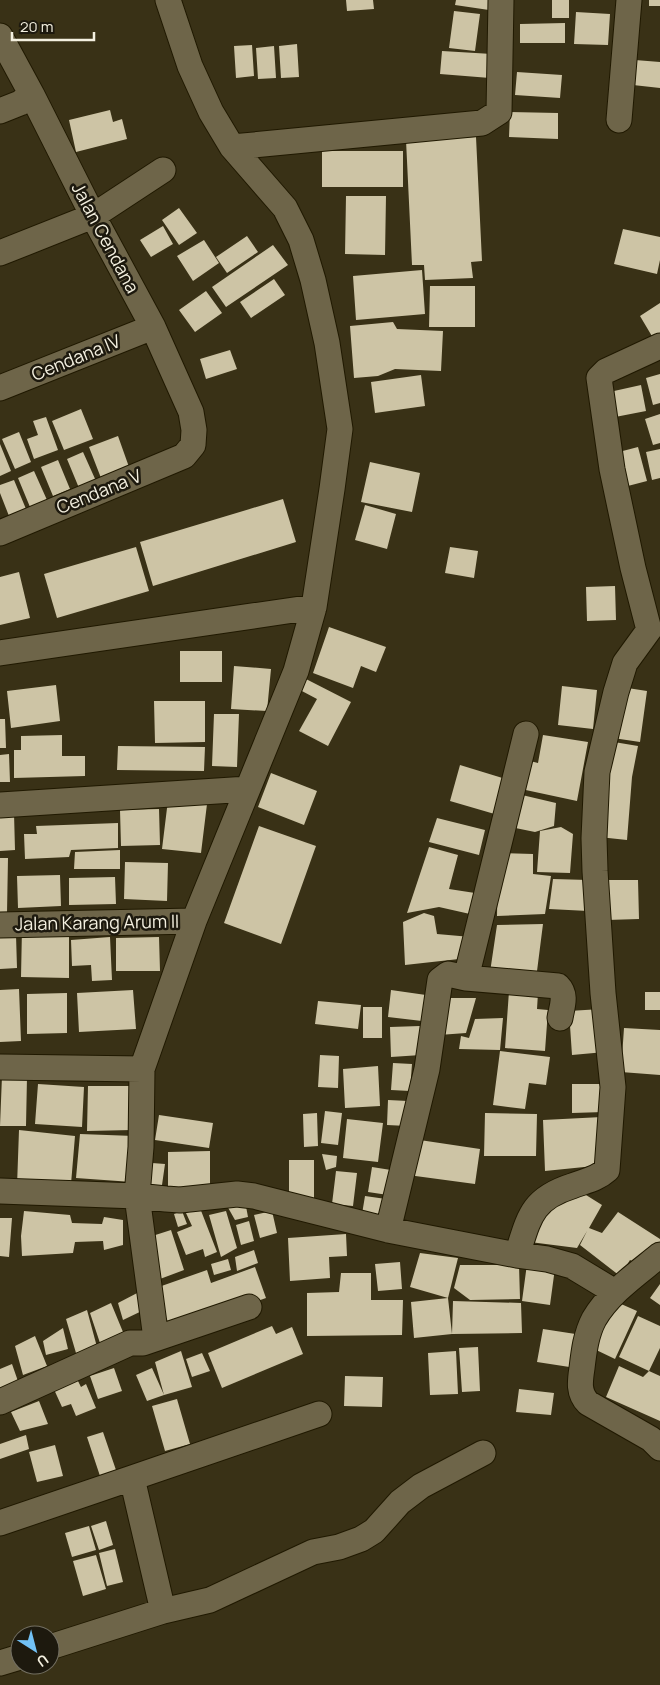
<svg xmlns="http://www.w3.org/2000/svg" width="660" height="1685" viewBox="0 0 660 1685" font-family="Manrope,sans-serif">
<rect width="100%" height="100%" fill="#393116"/>
<path fill="#cdc4a5" d="M346,0H373L374,9L347,11Z
M456,0H490L489,10L455,5Z
M552,0H569V18H552Z
M649,0H660V6H649Z
M454,11L480,14L475,51L449,48Z
M576,12L610,14L608,45L574,44Z
M565,23V43H520V24Z
M297,44L299,77L281,78L279,46Z
M252,45L254,76L236,78L234,46Z
M274,46L276,78L258,79L256,48Z
M442,51L492,54L490,78L440,74Z
M635,60L660,62V88L633,85Z
M517,72L562,75L560,98L515,95Z
M110,110L113,122L122,119L127,139L76,152L69,120Z
M510,112L558,113V139L509,137Z
M476,137L482,261L471,262L473,278L425,280L424,265H412L406,140Z
M322,151H403V187H322Z
M346,196H386L385,255L345,254Z
M179,208L197,233L179,245L162,220Z
M163,226L173,244L151,257L140,240Z
M623,229L660,237V260L657,274L614,264Z
M247,236L258,252L227,273L216,257Z
M204,240L219,263L193,281L177,256Z
M273,245L288,265L226,307L212,287Z
M422,270L425,314L356,320L353,276Z
M274,279L285,295L251,318L240,302Z
M430,286H475V327H429Z
M206,291L222,313L195,332L179,310Z
M660,303V340L656,343L640,316Z
M393,322L397,329L443,331L441,371L395,369L378,376L354,378L350,326Z
M230,350L237,369L206,379L200,359Z
M660,374V403L653,405L646,378Z
M421,375L425,406L375,413L371,382Z
M641,385L646,411L610,418L605,393Z
M81,409L93,439L64,450L52,421Z
M660,414V443L653,445L645,419Z
M46,417L58,450L34,459L27,439L38,435L33,421Z
M19,432L31,462L15,469L2,439Z
M118,436L129,467L101,478L89,447Z
M0,444L11,471L0,476Z
M638,447L647,481L624,487L615,453Z
M660,449V478L652,480L646,452Z
M83,452L96,481L79,488L67,459Z
M58,460L70,489L53,496L41,467Z
M370,462L420,473L412,512L361,502Z
M34,471L47,500L30,507L18,478Z
M14,480L26,509L9,516L0,493V485Z
M283,499L296,542L153,586L140,542Z
M365,505L396,514L387,549L355,540Z
M136,547L149,591L57,618L44,574Z
M450,547L478,551L474,578L445,573Z
M19,572L30,618L0,625V577Z
M615,586L616,620L587,621L586,587Z
M329,627L386,647L376,672L361,666L353,688L313,673Z
M180,651H222V682H180Z
M234,666L271,669L267,711L231,709Z
M306,679L351,702L328,746L299,731L317,699L300,690Z
M56,685L60,721L11,728L7,691Z
M562,686L597,690L593,729L558,725Z
M621,687L647,691L640,742L613,738Z
M154,701H205V742L155,743Z
M214,714H239L237,767L212,766Z
M0,719H5L6,748H0Z
M62,735V756H85V776L14,778V750H21V736Z
M543,735L588,742L577,801L521,789L526,760L538,763Z
M608,741L638,746L632,777L627,840L599,837Z
M118,746L205,747L204,771L117,770Z
M9,754L10,782H0V755Z
M460,765L509,780L498,815L450,801Z
M271,773L317,791L304,825L258,807Z
M522,795L556,803L554,826L535,832L505,826Z
M168,800L207,804L201,853L162,849Z
M159,809L160,845L121,846L120,810Z
M0,813H14L15,850L0,851Z
M437,818L485,830L479,855L429,842Z
M118,823V848L71,850L69,857L25,859L24,834H37L36,826Z
M259,826L316,846L281,944L224,923Z
M561,827L573,834L570,873L537,872L540,831Z
M429,847L458,855L449,889L475,893L470,914L439,907L407,913Z
M120,850V869H74L75,852Z
M498,853L533,854V874L551,876L545,914L497,916Z
M0,858H8L7,913H0Z
M125,862L168,863L167,901L124,899Z
M60,875L61,906L18,908L17,876Z
M115,877L116,904L69,905V878Z
M553,879L588,880V911L549,909Z
M606,880H638L639,919L607,920Z
M424,913L434,916L437,934L471,937L468,958L405,965L403,922Z
M543,924L536,979H489L497,925Z
M22,928L69,929V978L21,977Z
M16,935L17,968L0,969V936Z
M110,937L112,980L92,981L91,965L72,966L71,940Z
M159,937L160,971H116V938Z
M19,989L21,1041L0,1042V990Z
M133,990L136,1029L79,1032L77,993Z
M391,990L426,995L422,1021L388,1017Z
M509,991L538,993L537,1009L548,1010L545,1051L505,1048Z
M645,992H660V1010H645Z
M67,993V1033L27,1034V994Z
M448,998H476L466,1033L439,1035Z
M318,1001L361,1005L358,1029L315,1024Z
M363,1007H382V1038H363Z
M601,1009L605,1052L572,1055L569,1011Z
M503,1018L500,1050L459,1049L461,1036L469,1038L475,1019Z
M420,1026L421,1055L391,1057L390,1027Z
M624,1028L660,1030V1075L621,1072Z
M500,1051L550,1057L546,1085L529,1083L525,1109L493,1105Z
M320,1055L339,1056L338,1088L318,1087Z
M393,1063L412,1064L410,1091L391,1090Z
M378,1066L380,1106L345,1108L343,1069Z
M2,1076L27,1077L26,1126H0Z
M38,1084L84,1087L82,1127L35,1124Z
M572,1084H604V1112L572,1113Z
M88,1086H133L132,1130L87,1131Z
M388,1100L408,1101L407,1126L387,1125Z
M325,1111L342,1113L338,1145L321,1143Z
M317,1113L318,1146L304,1147L303,1114Z
M485,1113L537,1114L536,1156H484Z
M159,1115L213,1123L209,1148L155,1140Z
M602,1117L604,1165L545,1171L543,1120Z
M347,1119L383,1123L378,1162L343,1158Z
M19,1130L75,1136L71,1184L17,1186Z
M80,1134L134,1136L132,1182L76,1178Z
M413,1139L480,1149L475,1184L408,1175Z
M210,1151V1192H168V1152Z
M322,1154L337,1156L336,1167L326,1170Z
M289,1160H314V1198H289Z
M152,1163L165,1164L161,1192L149,1191Z
M372,1167L391,1170L388,1195L368,1192Z
M336,1171L357,1173L353,1206L332,1204Z
M577,1187L586,1195L602,1205L589,1228L602,1233L618,1212L660,1239V1246L640,1265L630,1260L620,1276L580,1245L587,1231L577,1248L530,1242L541,1203L559,1205L565,1190Z
M365,1196L386,1199L383,1217L362,1214Z
M245,1201L248,1217L235,1220L226,1204Z
M200,1208L217,1252L205,1257L203,1249L186,1255L177,1232L192,1226L186,1213Z
M24,1211L70,1215L72,1223L102,1224L104,1217L123,1220V1245L104,1250L103,1241L75,1242L73,1253L22,1256L21,1236Z
M182,1211L187,1224L178,1227L174,1214Z
M226,1211L237,1248L221,1257L209,1215Z
M272,1211L277,1233L260,1238L254,1215Z
M0,1218H12L9,1257L0,1256Z
M249,1221L254,1241L241,1245L236,1225Z
M171,1230L184,1270L160,1279L146,1238Z
M346,1234L347,1256L329,1257L330,1278L290,1281L288,1238Z
M254,1250L258,1263L237,1271L235,1257Z
M420,1253L458,1258L448,1298L410,1287Z
M228,1259L231,1270L214,1275L211,1264Z
M400,1262L402,1289L378,1291L375,1264Z
M527,1264L555,1268L550,1305L522,1301Z
M460,1265H519L520,1299L470,1300L454,1288Z
M255,1267L266,1298L169,1333L153,1289L207,1270L211,1283Z
M341,1273H371V1300H403L402,1335L307,1336V1293L339,1292Z
M660,1284V1305L650,1298Z
M141,1291L148,1308L123,1320L118,1303Z
M448,1298L452,1334L414,1338L411,1302Z
M612,1300L637,1311L615,1359L590,1347Z
M453,1301L521,1303L522,1333L452,1334Z
M111,1303L123,1332L100,1343L90,1313Z
M87,1310L97,1347L76,1353L66,1319Z
M638,1316L660,1326V1348L649,1371L619,1357Z
M272,1326L276,1334L292,1327L303,1354L222,1388L208,1353Z
M63,1328L68,1349L46,1355L43,1341Z
M543,1329L582,1335L576,1368L537,1362Z
M35,1336L47,1366L23,1375L15,1346Z
M478,1347L480,1391L462,1392L459,1348Z
M181,1351L192,1387L164,1395L155,1362Z
M456,1351L458,1394L430,1395L428,1353Z
M202,1353L210,1371L192,1377L186,1359Z
M12,1364L20,1387L0,1395V1369Z
M619,1366L643,1377L649,1371L660,1376V1421L606,1397Z
M114,1368L122,1391L98,1399L90,1376Z
M152,1368L164,1395L147,1401L136,1375Z
M75,1375L81,1387L86,1384L96,1408L76,1416L71,1404L62,1407L52,1385Z
M345,1376L383,1377L382,1407L344,1406Z
M519,1389L554,1393L551,1415L516,1412Z
M177,1399L190,1444L165,1451L152,1406Z
M39,1401L48,1424L20,1431L11,1412Z
M103,1432L117,1473L101,1479L87,1437Z
M26,1435L29,1449L0,1459V1444Z
M55,1445L63,1476L37,1482L29,1452Z
M106,1521L113,1545L99,1550L91,1526Z
M89,1526L96,1550L72,1557L65,1533Z
M115,1549L123,1582L107,1586L99,1553Z
M96,1555L106,1589L83,1596L73,1561Z"/>
<g fill="none" stroke-linecap="round" stroke-linejoin="round">
<g stroke="#201900" stroke-width="27">
<path id="minor" d="M0,36L32,95L93,216L153,327L191,412L194,430L193,445L184,456L0,533
M0,111L20,103L32,95
M619,120L629,0
M232,147L482,123L499,112L501,0
M0,253L93,216L163,170
M0,388L153,327
M0,653L314,607
M0,805L248,789
M0,925L194,921
M466,978L558,986C567,995 562,1006 560,1018
M0,1067L142,1069
M0,1191L137,1196L166,1199L180,1200L237,1194L254,1196L388,1230L517,1255L547,1259L572,1266L615,1292
M388,1230L427,1069L440,980L448,974L466,978L526,734
M517,1255C529,1218 531,1199 572,1186C585,1181 597,1179 607,1170L613,1087L603,993L595,871L594,838L597,772L616,692L625,663L649,630L633,568L612,469L599,378L606,371L660,346
M660,1255C637,1274 609,1293 594,1319C586,1334 584,1351 582,1368C580,1381 578,1393 588,1403L651,1439L660,1448
M154,1339L155,1331L137,1196L141,1147L142,1069L194,921L296,671L314,607L332,489L340,429L327,343L313,280L301,240L285,208L232,147L211,112L190,66L168,0
M0,1402L130,1343H143L249,1307
M132,1478L319,1414
M0,1523L132,1478L163,1611L50,1647
M163,1611L210,1600L313,1552L339,1547L361,1539L374,1531L400,1502L421,1486L483,1453
M0,1663L20,1657"/>
</g>
<use href="#minor" stroke="#6e6549" stroke-width="25"/>
</g>
<g text-anchor="middle" stroke-width="5" stroke-linejoin="round" paint-order="stroke">
<g font-size="18" fill="#f4f0e0" stroke="#1d190e">
<text transform="translate(105 238) rotate(62)" y="6">Jalan Cendana</text>
<text transform="translate(76 358) rotate(-22)" y="6">Cendana IV</text>
<text transform="translate(99 492) rotate(-22)" y="6">Cendana V</text>
<text transform="translate(97 923) rotate(-1)" y="6">Jalan Karang Arum II</text>
</g>
</g>
<g transform="translate(35 1650) rotate(144)"><circle r="24" fill="#1d190e" stroke="#736f62"/>
<path d="M0-4L9 19L0 12L-9 19Z" fill="#72c1f5"/>
<text y="-8" font-size="14" font-weight="bold" text-anchor="middle" fill="#f4f0e0">U</text>
</g>
<path d="M12 32v8h82v-8" fill="none" stroke="#f4f0e0" stroke-width="2.5"/>
<text x="20" y="32" font-size="15" fill="#f4f0e0" stroke="#1d190e" stroke-width="4" paint-order="stroke">20 m</text>
</svg>
